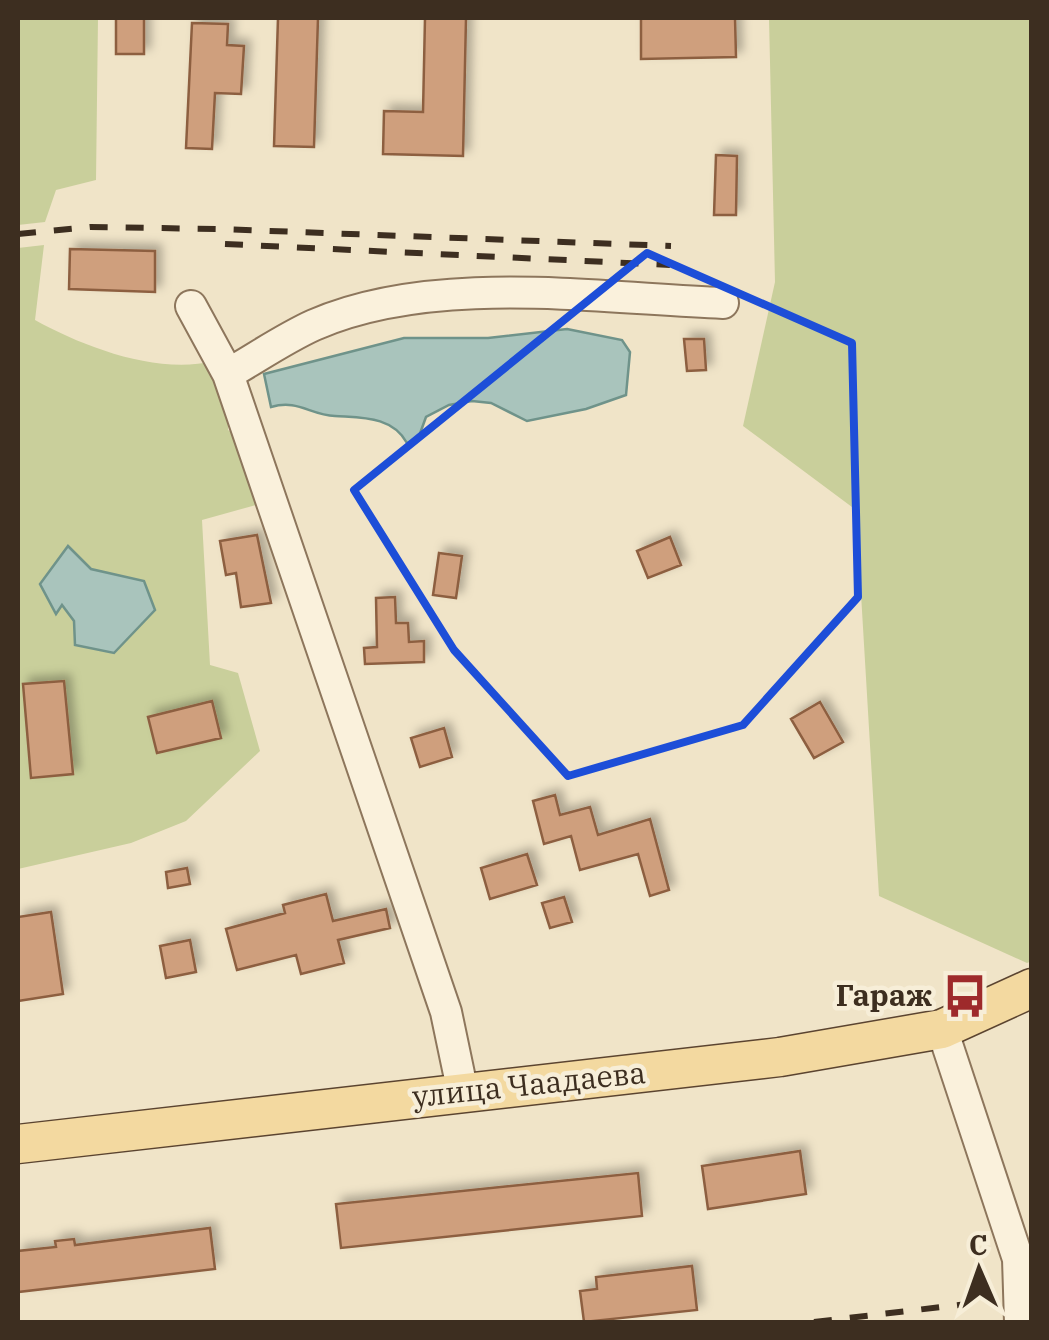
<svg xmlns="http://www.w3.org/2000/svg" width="1049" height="1340" viewBox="0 0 1049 1340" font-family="'IBM Plex Serif',serif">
<defs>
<filter id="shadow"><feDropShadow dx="6" dy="-6" stdDeviation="5" flood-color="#0004"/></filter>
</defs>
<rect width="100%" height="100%" fill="#f0e4c8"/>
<path fill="#c9cf9b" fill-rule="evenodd" d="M18,18H98L96,180L56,190L45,222L18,225Z
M769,18H1031L1032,961L1027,963L879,896L856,510L743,426L775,282Z
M44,245L35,320C84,347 157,375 214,361L228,393V430L244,441L263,503L202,520L210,665L238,673L260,751L186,821L131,843L18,869V248ZM91,569L144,581L74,621L61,604Z"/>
<path fill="#a9c4bc" stroke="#6f938a" stroke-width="2.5" d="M567,329L622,340L630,352L626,395L586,409L527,421L491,403L472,401L449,405L426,417L418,439L407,443C392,416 362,418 335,416C310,415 298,399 271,407L264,374L404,338H488Z
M68,546L91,569L144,581L155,610L114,653L75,645L74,621L62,605L56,614L40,584Z"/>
<path fill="#cf9f7d" stroke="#8d5f41" stroke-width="2.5" filter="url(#shadow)" d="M116,18H144V54H116Z
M278,18H318L314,147L274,146Z
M425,18H466L463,156L383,154L384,111L423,112Z
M641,18H735L736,57L641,59Z
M192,23L228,24L227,45L244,46L241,94L215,93L212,149L186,148Z
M716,155L737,156L736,215H714Z
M70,249L155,251V292L69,289Z
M684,339H704L706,370L687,371Z
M257,535L271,603L241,607L236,573L226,575L220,541Z
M670,537L681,565L648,578L637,551Z
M439,553L462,556L456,598L433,595Z
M395,597L396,623H408L409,642L424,641V662L365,664L364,648L377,647L376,598Z
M64,681L73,774L31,778L23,684Z
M212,701L221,738L157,753L148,717Z
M820,702L843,742L814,758L791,719Z
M444,728L452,757L420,767L411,738Z
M555,795L560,815L590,807L598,835L650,819L669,890L650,896L638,854L580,870L571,836L544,844L533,801Z
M527,854L537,885L490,899L481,868Z
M187,868L190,884L168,888L166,872Z
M326,894L333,921L386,909L390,928L338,940L344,963L301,974L296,955L237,970L226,929L285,913L283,905Z
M564,897L572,922L550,928L542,903Z
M51,912L63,994L18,1001V917Z
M190,940L196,972L166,978L160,946Z
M800,1151L806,1194L708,1209L702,1166Z
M638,1173L642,1216L341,1248L336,1204Z
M210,1228L215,1269L18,1292V1251L56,1247L55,1241L74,1239L75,1245Z
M692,1266L697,1310L584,1322L580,1291L597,1289L596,1277Z"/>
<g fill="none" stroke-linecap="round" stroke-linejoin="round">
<g stroke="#8d765c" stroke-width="34">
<path id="minor" d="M191,306L228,374L446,1012L463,1093
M228,374C256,358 285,338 314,325C433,273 597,298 723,303
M942,1029L1018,1259L1020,1322"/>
</g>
<g stroke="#5b4430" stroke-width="41">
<path id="major" d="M18,1144L780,1057L942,1029L1032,988"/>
</g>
<use href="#minor" stroke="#faf1dc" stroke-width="30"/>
<use href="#major" stroke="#f3d9a0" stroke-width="38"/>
<path stroke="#3d2e20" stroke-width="6" stroke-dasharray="18 18" stroke-linecap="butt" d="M18,234L90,227L218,229L671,246
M225,244L670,265
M814,1322L967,1304"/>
</g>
<path fill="none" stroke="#1d4ed8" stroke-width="8" stroke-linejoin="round" d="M647,253L852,343L858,597L743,725L568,776L454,650L354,490Z"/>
<defs>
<g id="bus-bare" transform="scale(3.45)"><path d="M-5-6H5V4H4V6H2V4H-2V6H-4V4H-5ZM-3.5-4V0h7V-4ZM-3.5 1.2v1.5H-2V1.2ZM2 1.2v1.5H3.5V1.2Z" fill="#9e2a2b" stroke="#f7eed8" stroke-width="2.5" paint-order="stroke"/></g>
</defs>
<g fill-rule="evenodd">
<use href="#bus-bare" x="965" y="996"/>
</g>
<g text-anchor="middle" stroke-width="9" stroke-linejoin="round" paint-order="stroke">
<g font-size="30" font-weight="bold" fill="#3d2e20" stroke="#f7eed8" text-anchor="end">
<text x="932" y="1006">Гараж</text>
</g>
<g font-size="30" fill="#3d2e20" stroke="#f7eed8">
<text transform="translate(529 1085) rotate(-6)" y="10">улица Чаадаева</text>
</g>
</g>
<rect width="1049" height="1340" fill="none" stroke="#3d2e20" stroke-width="40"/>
<g transform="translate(979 1270) rotate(358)" stroke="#f7eed8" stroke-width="8" paint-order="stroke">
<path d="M0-8L18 38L0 25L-18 38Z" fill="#3d2e20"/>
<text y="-15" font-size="28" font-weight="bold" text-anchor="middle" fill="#3d2e20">С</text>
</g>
</svg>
